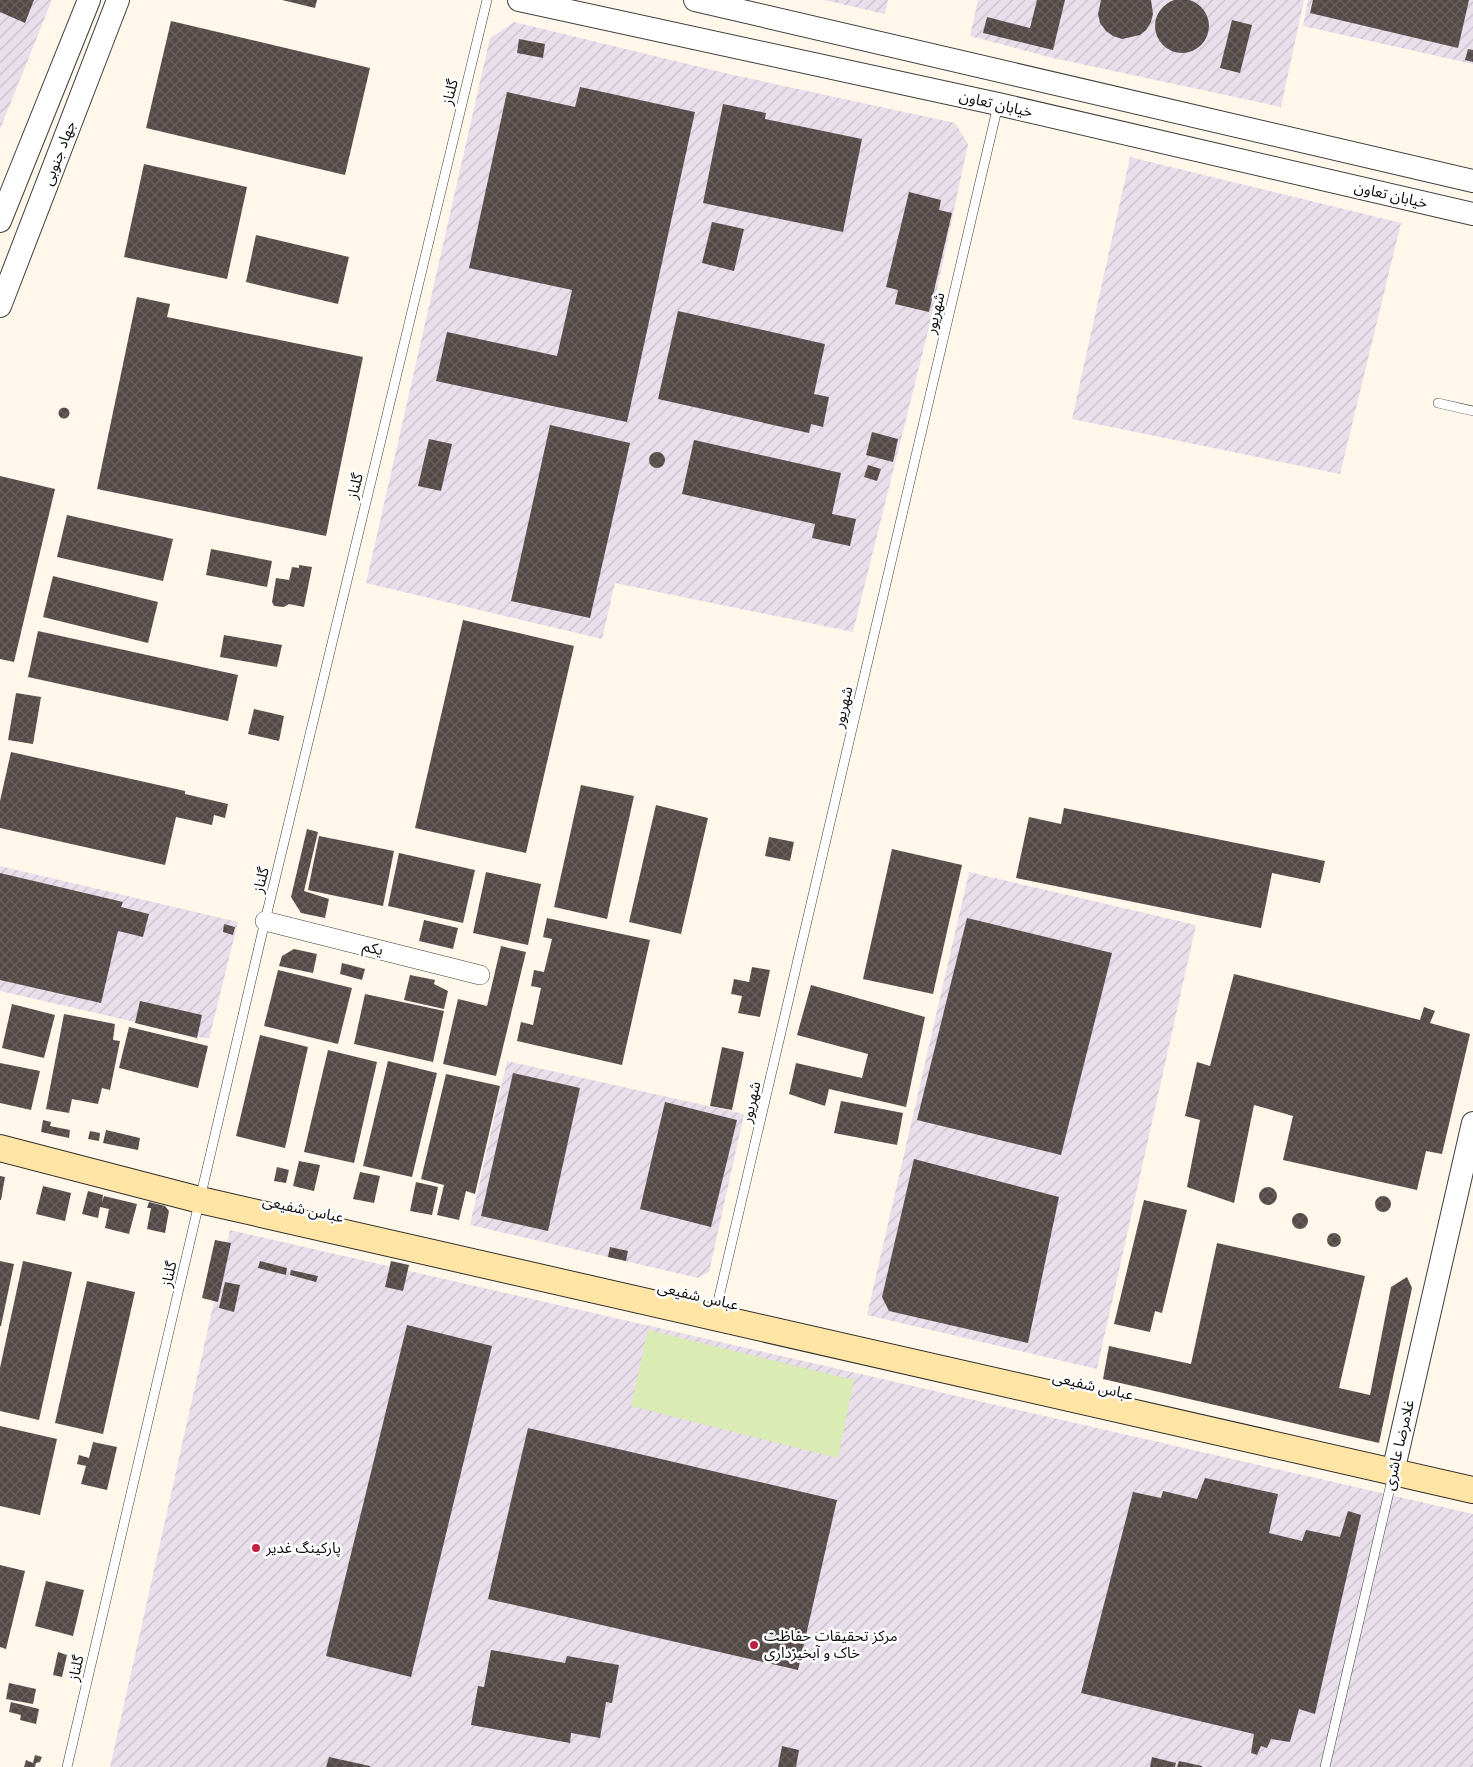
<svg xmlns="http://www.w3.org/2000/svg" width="1473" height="1767" viewBox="0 0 1473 1767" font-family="'PT Serif','Noto Sans Arabic',serif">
<defs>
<pattern id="industrial-furrows" width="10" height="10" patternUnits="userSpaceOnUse" patternTransform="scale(1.25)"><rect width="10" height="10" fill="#e8dfeb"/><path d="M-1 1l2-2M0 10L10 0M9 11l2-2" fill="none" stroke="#c6bec8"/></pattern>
<pattern id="building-cross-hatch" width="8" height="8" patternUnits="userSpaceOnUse" patternTransform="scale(1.25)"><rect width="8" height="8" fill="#554a48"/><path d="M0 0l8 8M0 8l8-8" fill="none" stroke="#68605e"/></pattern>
</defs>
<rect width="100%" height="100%" fill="#fff7ea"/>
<path fill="url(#industrial-furrows)" d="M0,0H52L0,129Z
M824,0H888L885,14Z
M978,0H1304L1281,107L1053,58L970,36Z
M1308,0H1473V64L1303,26Z
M514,22L729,74L955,123L968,144L929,327L853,632L615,583L602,639L366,583L490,38Z
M1130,157L1401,223L1340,474L1072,419Z
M0,866L238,922L209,1039L0,991Z
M969,872L1196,925L1097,1369L867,1315Z
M507,1061L744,1114L709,1272L698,1278L470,1225Z
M230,1230L1473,1514V1767H110Z"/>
<path fill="#daebb3" d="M648,1330L854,1380L838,1458L631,1406Z"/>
<path fill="url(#building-cross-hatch)" d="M1155 26a27 27 0 1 1 54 0a27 27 0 1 1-54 0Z
M0,0H34L25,23L0,12Z
M282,0H317L315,8Z
M1037,0H1065L1053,50L983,33L987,17L1030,28Z
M1101,0H1151L1153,14L1151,22L1146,30L1140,35L1122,39L1113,36L1106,31L1100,23L1098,14Z
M1313,0H1469L1458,48L1310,13Z
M1232,20L1252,25L1240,73L1220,68Z
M171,21L370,68L345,175L146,128Z
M519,39L545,44L543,58L517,53Z
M1468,49L1473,50V62L1465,60Z
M580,87L695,112L627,422L436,381L447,332L557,356L572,290L469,268L507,92L575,107Z
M723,104L766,113L765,119L862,139L843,232L703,203Z
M144,164L247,187L227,279L124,257Z
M909,192L941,200L939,210L952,213L929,312L895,304L898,290L886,287Z
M712,222L744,229L734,271L702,263Z
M256,235L349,257L338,304L246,282Z
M137,297L170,304L167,317L363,357L326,536L97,489Z
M678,311L825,344L814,394L829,397L823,427L811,424L809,433L658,399Z
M58.5 413a5.5 5.5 0 1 1 11 0a5.5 5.5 0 1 1-11 0Z
M550,425L630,443L590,618L511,601Z
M872,432L898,439L893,462L866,455Z
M429,439L452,444L441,491L418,486Z
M694,440L841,473L832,514L856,519L850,546L812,538L815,524L682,494Z
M649 460a8 8 0 1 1 16 0a8 8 0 1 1-16 0Z
M868,465L881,469L877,481L864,477Z
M0,476L55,489L14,662L0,659Z
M67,515L173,539L163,581L57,557Z
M211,549L272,561L267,587L206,575Z
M299,565L312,567L304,607L289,604L284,607L274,606L272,602L276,578L289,580L292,567L299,568Z
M53,576L158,602L148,643L43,617Z
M463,620L574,646L526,853L415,828Z
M38,631L238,675L228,721L28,677Z
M224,635L282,645L277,667L220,657Z
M16,693L41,697L33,744L8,740Z
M254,709L284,716L279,741L248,734Z
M11,752L185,791V794L228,804L225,818L214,815L212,825L176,817L165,865L0,828V801Z
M581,785L634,796L607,919L554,907Z
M656,805L708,818L681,934L629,922Z
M1064,808L1325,861L1320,883L1272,873L1261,928L1016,878L1029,817L1061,824Z
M307,829L318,832L304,891L329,899L325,918L301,913L291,897Z
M319,836L394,851L383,906L308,890Z
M769,837L794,842L790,861L765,856Z
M892,849L962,865L933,994L863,979Z
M399,853L475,870L463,923L388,906Z
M486,872L541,884L528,945L473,933Z
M0,873L123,902L121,907L149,914L143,937L118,931L101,1003L0,980Z
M547,918L650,940L622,1065L517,1041L521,1022L533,1025L541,988L531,986L534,970L544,972L552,939L543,937Z
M967,918L1112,953L1061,1155L917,1120Z
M424,920L458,928L453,949L419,941Z
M224,924L235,927L233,935L223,932Z
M501,946L526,952L496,1076L443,1064L458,999L487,1006Z
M294,949L317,954L313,973L279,966L282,956Z
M342,963L365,969L362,980L340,974Z
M752,967L770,970L760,1017L738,1013L742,996L731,994L734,979L749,982Z
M278,970L352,988L338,1044L264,1026Z
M1234,974L1420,1020L1424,1007L1435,1011L1430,1023L1470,1034L1442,1154L1426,1151L1417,1190L1283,1160L1293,1116L1254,1105L1234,1203L1187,1187L1200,1120L1185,1116L1197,1062L1210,1066Z
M410,975L435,980L434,984L448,991L444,1009L404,1000Z
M811,985L925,1017L906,1107L829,1089L825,1106L789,1094L796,1063L862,1078L868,1054L797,1035Z
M365,994L444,1011L433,1062L354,1044Z
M140,1001L202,1015L197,1038L135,1023Z
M12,1004L55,1015L44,1058L2,1048Z
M64,1014L115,1024L113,1040L120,1041L110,1090L102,1088L98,1104L72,1099L69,1113L46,1109Z
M129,1027L208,1046L198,1088L119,1068Z
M260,1035L308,1047L285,1148L236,1136Z
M722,1047L744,1052L732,1110L710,1106Z
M328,1050L377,1062L354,1163L304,1152Z
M388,1061L437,1073L412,1177L363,1166Z
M0,1063L40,1071L31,1110L0,1103Z
M513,1073L580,1088L548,1231L481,1216Z
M446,1074L500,1086L475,1194L466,1191L459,1220L437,1215L444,1185L421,1179Z
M841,1101L903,1113L897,1145L834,1133Z
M665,1102L737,1120L711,1227L640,1209Z
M43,1120L51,1122L50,1126L70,1130L69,1138L41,1132Z
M106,1130L140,1138L138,1150L103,1143Z
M90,1131L100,1133L99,1141L88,1139Z
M914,1159L1059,1197L1028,1343L889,1311L882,1297Z
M299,1161L320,1165L314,1191L293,1186Z
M277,1167L289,1170L286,1183L274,1181Z
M360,1172L380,1176L374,1203L353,1199Z
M0,1176L5,1177L1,1200H0Z
M416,1182L438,1187L432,1215L410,1211Z
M43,1186L71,1193L65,1221L36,1214Z
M1259 1196a9 9 0 1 1 18 0a9 9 0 1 1-18 0Z
M88,1191L103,1195L102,1202L104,1196L137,1204L129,1234L105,1228L109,1209L100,1207L98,1218L82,1214Z
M1375 1204a8 8 0 1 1 16 0a8 8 0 1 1-16 0Z
M1144,1200L1187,1210L1162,1313L1155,1311L1150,1332L1114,1324Z
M149,1202L165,1206L169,1211L165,1233L147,1229L151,1208H147Z
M1292 1221a8 8 0 1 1 16 0a8 8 0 1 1-16 0Z
M1327 1240a7 7 0 1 1 14 0a7 7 0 1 1-14 0Z
M215,1240L231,1243L218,1302L202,1298Z
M1217,1243L1365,1276L1339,1388L1370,1395L1391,1287L1407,1277L1412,1288L1379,1443L1103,1379L1109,1346L1191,1364Z
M610,1247L628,1251L626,1261L608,1257Z
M0,1261L14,1264L1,1326H0Z
M23,1261L72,1272L39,1420L0,1411V1368Z
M260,1261L287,1268L286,1275L258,1268Z
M391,1261L409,1265L403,1291L385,1287Z
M291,1270L318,1276L316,1282L290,1275Z
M87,1281L135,1292L103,1434L55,1423Z
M225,1282L240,1285L234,1312L219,1308Z
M407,1325L492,1346L411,1677L326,1656Z
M0,1426L57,1439L40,1515L0,1506Z
M528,1428L837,1500L798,1670L488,1599Z
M93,1442L117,1447L107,1490L81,1484L86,1466L77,1464L79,1455L89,1458Z
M1205,1478L1278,1494L1269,1533L1302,1541L1306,1530L1340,1537L1348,1511L1361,1515L1315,1714L1299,1709L1290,1742L1271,1739L1267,1748L1261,1746L1257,1755L1251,1753L1254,1734L1081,1693L1133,1492L1161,1498L1163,1491L1197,1499Z
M0,1565L25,1571L6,1649L0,1647Z
M46,1581L84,1590L73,1636L35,1626Z
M491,1650L565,1663L567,1656L619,1665L612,1703L606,1702L600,1738L571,1733L570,1743L471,1725L478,1686L484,1687Z
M58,1652L67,1655L62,1677L53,1675Z
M9,1683L36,1689L33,1704L6,1699Z
M11,1702L39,1709L36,1724L20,1720L21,1715L9,1712Z
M782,1746L799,1750L796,1767H778Z
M35,1755L42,1757L40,1762L36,1763L35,1767H24L26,1760L33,1763Z
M329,1757L370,1766V1767H326Z
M1152,1757L1176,1763L1175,1767H1150Z
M1179,1761L1202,1766V1767H1177Z"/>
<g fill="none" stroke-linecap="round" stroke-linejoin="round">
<g stroke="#3f3f3f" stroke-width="10">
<path id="service" d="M1438,403L1473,411
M715,1314L998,105
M67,1767L265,921L487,0
M1325,1767L1393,1475"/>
</g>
<g stroke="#3f3f3f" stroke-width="20">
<path id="minor" d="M265,921L480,975"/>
</g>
<g stroke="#3f3f3f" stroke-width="24">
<path id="tertiary" d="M519,0L998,104L1473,214
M695,0L1473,181
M0,221L89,0
M0,306L118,0
M1393,1472L1473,1123"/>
</g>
<g stroke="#2e2e2e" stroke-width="28">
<path id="secondary" d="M0,1148L200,1200L1473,1490"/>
</g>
<use href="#service" stroke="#fff" stroke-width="9"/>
<use href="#minor" stroke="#fff" stroke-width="19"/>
<use href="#tertiary" stroke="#fff" stroke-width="22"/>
<use href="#secondary" stroke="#ffe5a5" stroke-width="26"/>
</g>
<g fill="#c11e42" stroke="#fff" stroke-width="2">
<circle cx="256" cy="1548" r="5"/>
<circle cx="754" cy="1645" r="5"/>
</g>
<g text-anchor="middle" stroke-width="5" stroke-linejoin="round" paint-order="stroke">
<g font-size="15" fill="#0c0c0c" stroke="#fff">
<text transform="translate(450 92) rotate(-76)" y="5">گلناز</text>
<text transform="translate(996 104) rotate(13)" y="5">خیابان تعاون</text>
<text transform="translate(59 153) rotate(-69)" y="5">جهاد جنوبی</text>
<text transform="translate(1391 195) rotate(13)" y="5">خیابان تعاون</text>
<text transform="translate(935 313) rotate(-77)" y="5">شهریور</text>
<text transform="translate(355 486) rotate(-76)" y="5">گلناز</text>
<text transform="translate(843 707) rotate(-77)" y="5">شهریور</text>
<text transform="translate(261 880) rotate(-76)" y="5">گلناز</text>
<text transform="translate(373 948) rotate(14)" y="5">یکم</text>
<text transform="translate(751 1102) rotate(-77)" y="5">شهریور</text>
<text transform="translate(303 1209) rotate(12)" y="5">عباس شفیعی</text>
<text transform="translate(169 1274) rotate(-77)" y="5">گلناز</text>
<text transform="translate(698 1296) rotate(13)" y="5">عباس شفیعی</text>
<text transform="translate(1093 1386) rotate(13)" y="5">عباس شفیعی</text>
<text transform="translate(1399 1445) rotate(-77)" y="5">غلامرضا عاشری</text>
<text transform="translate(76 1668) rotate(-77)" y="5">گلناز</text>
</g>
<g font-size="15" fill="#0c0c0c" stroke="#fff" text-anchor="start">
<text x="266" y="1553">پارکینگ غدیر</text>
<text x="764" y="1641">مرکز تحقیقات حفاظت<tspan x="764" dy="17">خاک و آبخیزداری</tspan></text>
</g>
</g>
</svg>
